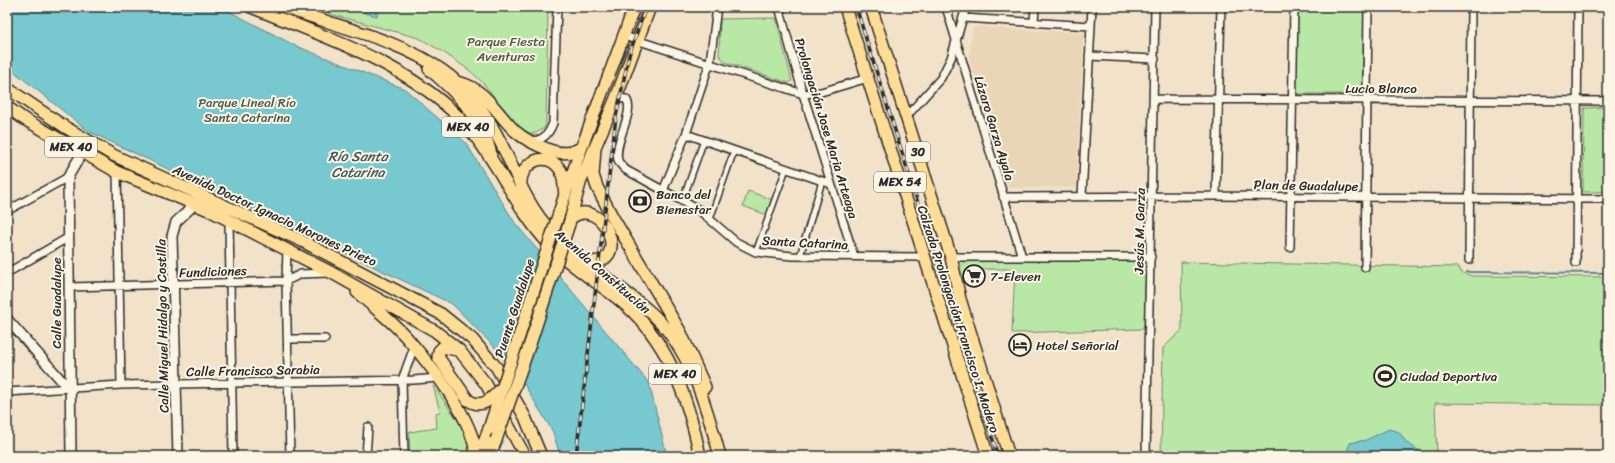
<svg xmlns="http://www.w3.org/2000/svg" width="1615" height="463" viewBox="0 0 1615 463" font-family="Sriracha,sans-serif">
<rect width="100%" height="100%" fill="#f2e2ca"/>
<filter id="ink" filterUnits="userSpaceOnUse"><feTurbulence type="fractalNoise" baseFrequency=".025" numOctaves="2"/><feDisplacementMap in="SourceGraphic" scale="8" xChannelSelector="R" yChannelSelector="G"/><feConvolveMatrix kernelMatrix="1 2 1 2 8 2 1 2 1" color-interpolation-filters="sRGB"/></filter>
<g filter="url(#ink)">
<path fill="#ead5b7" d="M973,27L1084,33L1076,187L1009,188L969,57Z"/>
<path fill="#b9e7a5" stroke="#728968" d="M312,7H548L546,124L544,128L536,133L531,134L521,129L482,82L469,70L443,52L419,38L333,15Z
M1298,7H1364L1362,94H1296Z
M776,18L792,81L789,83L725,62L719,55L720,19Z
M1608,107V192H1583L1584,108Z
M748,191L773,200L767,215L743,206Z
M1140,259L1146,264L1144,329L1012,333L1015,269H968V280L961,281L958,269L966,260Z
M1181,262L1459,267L1461,272L1472,276L1608,277V405L1435,403L1437,456H1161L1163,348L1182,330Z
M433,385L465,431L473,456H410L409,432L437,428L436,413L440,412Z"/>
<path fill="#77c8cf" stroke="#59898d" d="M7,7H221L296,46L405,89L466,143L515,223L649,383L667,456H560L553,432L513,366L452,304L88,131L7,66Z
M380,7L377,16L364,13L365,9L358,8Z
M1389,429L1399,432L1407,443L1428,456H1348L1347,451L1350,443L1366,440Z"/>
<g fill="none" stroke-linecap="round" stroke-linejoin="round">
<path stroke="#59898d" stroke-width="2" d="M1467,272L1608,273"/>
<g stroke="#2b2b2b" stroke-width="8">
<path id="pedestrian" d="M682,202L704,140
M710,219L734,151
M756,252L786,169
M800,256L822,181"/>
</g>
<g stroke="#2b2b2b" stroke-width="10">
<path id="minor" d="M779,7L803,94L854,256
M946,7L1022,257
M963,18L1091,26
M1034,22L1035,7
M624,36L803,94L821,92L868,78
M1089,56L1155,59
M616,98L626,99C636,111 613,143 618,160C619,164 623,167 626,170L699,210L736,242L756,252L792,256L924,257
M1154,99L1608,101
M906,117L941,78L951,58L966,7
M686,134L831,184
M531,141C543,141 549,134 553,123L557,7
M117,172L121,385
M663,191L686,134L710,62L717,7
M1082,196L1092,7
M1216,196L1221,7
M1003,197L1216,196L1608,199
M7,211L68,177
M229,221L233,456
M1290,247L1294,7
M287,250L286,281L290,456
M951,257H1151
M1469,260L1471,7
M1576,263L1578,7
M1365,267L1368,7
M7,273L69,237
M70,287L286,281L301,274L328,273
M288,339H325
M7,392L121,385L414,380L438,378
M366,456L368,427
M404,456L402,380L414,347
M1146,456L1155,7"/>
</g>
<g stroke="#2b2b2b" stroke-width="12">
<path id="tertiary" d="M7,319L69,389
M71,456L68,177L82,153
M178,456L172,236L176,222L194,205"/>
</g>
<g stroke="#2b2b2b" stroke-width="14">
<path id="primary" d="M845,7L988,456
M871,7L951,257L960,299L1009,456
M559,213C581,143 610,76 634,7
M569,224L581,180L616,98L650,7
M479,456L489,429
M490,456L496,440"/>
</g>
<g stroke="#2b2b2b" stroke-width="14">
<path id="trunk" d="M251,7C327,38 412,64 468,127C499,163 516,209 549,244C569,265 594,280 617,298C667,336 688,397 700,456
M284,7C334,26 399,39 443,71C464,86 482,107 494,130C512,161 521,195 544,223C573,258 614,281 648,310C690,346 706,405 720,456
M429,69C456,92 483,118 491,154
M461,83C485,89 498,115 515,131C524,139 536,145 547,149C559,154 571,155 582,147
M7,88L65,127L113,155L302,241L441,314L472,339L497,368L525,417L541,456
M7,107L24,119L117,172L211,211L332,273L435,331L459,350L486,384L525,456
M595,148L593,175L597,187L612,216L681,333L705,387
M521,187C518,162 548,148 561,171C564,178 564,188 565,196
M571,218C603,193 635,270 585,261
M357,292C374,308 392,321 407,338C431,366 474,419 476,456
M457,350L443,347L439,351L438,357L468,400"/>
</g>
<use href="#pedestrian" stroke="#fcf5e5" stroke-width="5"/>
<use href="#minor" stroke="#fcf5e5" stroke-width="7"/>
<use href="#tertiary" stroke="#fcf5e5" stroke-width="9"/>
<use href="#primary" stroke="#ffdd96" stroke-width="11"/>
<use href="#trunk" stroke="#ffdd96" stroke-width="11"/>
<g stroke="#2b2b2b" stroke-width="3.5">
<path id="rail" d="M856,7L998,456
M576,456L616,117L629,55L646,7"/>
</g>
<use href="#rail" stroke="#fcf5e5" stroke-width="2" stroke-dasharray="6" stroke-linecap="butt"/>
<g stroke="#2b2b2b" stroke-width="14" stroke-linecap="butt">
<path id="primary-bridge" d="M489,429L559,213
M496,440L531,341L569,224"/>
</g>
<g stroke="#2b2b2b" stroke-width="14" stroke-linecap="butt">
<path id="trunk-bridge" d="M468,400C483,410 492,398 502,388"/>
</g>
<use href="#primary-bridge" stroke="#ffdd96" stroke-width="11"/>
<use href="#trunk-bridge" stroke="#ffdd96" stroke-width="11"/>
</g>
</g>
<defs>
<g id="bank-ring" transform="scale(1.15)"><circle r="9.5" fill="#fcf5e5" stroke="#2b2b2b" stroke-width="1.5"/><path d="M-6-4H6V4H-6ZM0-2.3a2.3 2.3 0 1 0 0 4.6a2.3 2.3 0 1 0 0-4.6Z" fill="#2b2b2b"/></g>
<g id="supermarket-ring" transform="scale(1.15)"><circle r="9.5" fill="#fcf5e5" stroke="#2b2b2b" stroke-width="1.5"/><path d="M-6-5.5h2.5l.6 2H6L4.5 2H-2.5L-4.4-4H-6ZM-1.5 3.2a1.3 1.3 0 1 0 .1 0ZM3 3.2a1.3 1.3 0 1 0 .1 0Z" fill="#2b2b2b"/></g>
<g id="hotel-ring" transform="scale(1.15)"><circle r="9.5" fill="#fcf5e5" stroke="#2b2b2b" stroke-width="1.5"/><path d="M-6-4.5h1.5V1H6V5H4.5V3h-9V5H-6ZM-4 0a1.8 1.8 0 1 1 3.6 0ZM.5 0V-2.5h3Q6-2.5 6 0Z" fill="#2b2b2b"/></g>
<g id="stadium-ring" transform="scale(1.15)"><circle r="9.5" fill="#fcf5e5" stroke="#2b2b2b" stroke-width="1.5"/><path d="M0-5a6.5 5 0 1 0 0 10a6.5 5 0 1 0 0-10ZM-3.5-1.8h7v3.6h-7Z" fill="#2b2b2b"/></g>
</defs>
<g fill-rule="evenodd">
<use href="#bank-ring" x="640" y="201"/>
<use href="#supermarket-ring" x="974" y="276"/>
<use href="#hotel-ring" x="1020" y="345"/>
<use href="#stadium-ring" x="1385" y="376"/>
</g>
<g text-anchor="middle" stroke-width="4" stroke-linejoin="round" paint-order="stroke">
<g fill="#fcf5e5" stroke="#6a6863" stroke-width="1">
<rect x="442" y="117" width="52" height="20" rx="3"/>
<rect x="45" y="137" width="52" height="20" rx="3"/>
<rect x="906" y="142" width="24" height="20" rx="3"/>
<rect x="874" y="172" width="52" height="20" rx="3"/>
<rect x="649" y="364" width="52" height="20" rx="3"/>
</g>
<g font-size="12" font-weight="bold" fill="#2b2b2b">
<text x="468" y="131">MEX 40</text>
<text x="71" y="151">MEX 40</text>
<text x="918" y="156">30</text>
<text x="900" y="186">MEX 54</text>
<text x="675" y="378">MEX 40</text>
</g>
<g font-size="13" fill="#4e5a4a" stroke="#fcf5e5">
<text x="506" y="46">Parque Fiesta<tspan x="506" dy="15">Aventuras</tspan></text>
<text x="247" y="107">Parque Lineal Río<tspan x="247" dy="15">Santa Catarina</tspan></text>
</g>
<g font-size="13" fill="#2b2b2b" stroke="#fcf5e5">
<text x="1381" y="93">Lucio Blanco</text>
<text transform="translate(827 128) rotate(73)" y="5">Prolongación Jose Maria Arteaga</text>
<text transform="translate(995 128) rotate(73)" y="5">Lázaro Garza Ayala</text>
<text transform="translate(1306 185) rotate(1)" y="5">Plan de Guadalupe</text>
<text transform="translate(275 215) rotate(25)" y="5">Avenida Doctor Ignacio Morones Prieto</text>
<text transform="translate(1139 231) rotate(-89)" y="5">Jesús M. Garza</text>
<text transform="translate(805 242) rotate(3)" y="5">Santa Catarina</text>
<text transform="translate(213 271) rotate(-2)" y="5">Fundiciones</text>
<text transform="translate(603 271) rotate(41)" y="5">Avenida Constitución</text>
<text transform="translate(56 303) rotate(-90)" y="5">Calle Guadalupe</text>
<text transform="translate(514 308) rotate(-72)" y="5">Puente Guadalupe</text>
<text transform="translate(959 319) rotate(72)" y="5">Calzada Prolongación Francisco I. Madero</text>
<text transform="translate(162 326) rotate(-91)" y="5">Calle Miguel Hidalgo y Costilla</text>
<text transform="translate(253 370) rotate(-1)" y="5">Calle Francisco Sarabia</text>
</g>
<g font-size="13" fill="#2b2b2b" stroke="#fcf5e5" text-anchor="start">
<text x="656" y="199">Banco del<tspan x="656" dy="15">Bienestar</tspan></text>
<text x="990" y="281">7-Eleven</text>
<text x="1036" y="350">Hotel Señorial</text>
<text x="1400" y="381">Ciudad Deportiva</text>
</g>
<g font-size="14" font-style="italic" fill="#425a5c" stroke="#fcf5e5">
<text x="358" y="161">Río Santa<tspan x="358" dy="16">Catarina</tspan></text>
</g>
</g>
<rect width="1615" height="463" fill="none" stroke="#fcf5e5" stroke-width="24"/>
<rect x="12" y="12" width="1591" height="439" fill="none" stroke="#2b2b2b" stroke-width="1.5" filter="url(#ink)"/>
</svg>
